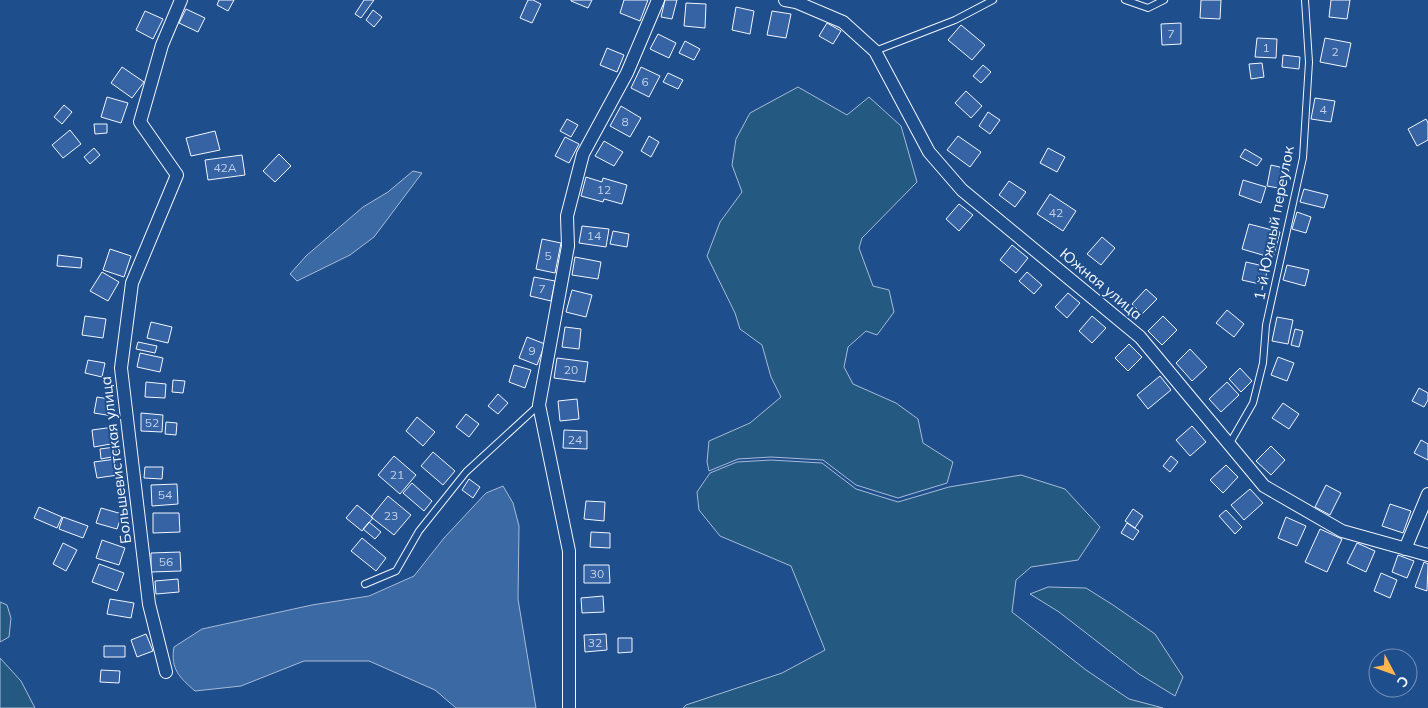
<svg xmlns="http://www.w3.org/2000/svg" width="1428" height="708" viewBox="0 0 1428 708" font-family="Mulish,sans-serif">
<rect width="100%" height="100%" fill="#1f4e8c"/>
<path fill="#245a82" stroke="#a8bbd7" d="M798,87L847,115L869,97L901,126L917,182L862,238L859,248L873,286L889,290L894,312L877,335L866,331L848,347L844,367L853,384L896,403L918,419L923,443L953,462L947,483L898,498L856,485L823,460L771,457L738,459L709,471L707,462L709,441L750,423L781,397L771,377L762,345L740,329L735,313L707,256L720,222L742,192L732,165L736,139L750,113Z
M771,460L822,463L856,489L898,502L949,487L1021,475L1065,489L1100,527L1078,560L1031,567L1016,580L1012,612L1086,670L1129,699L1163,708H683L686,705L782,673L825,650L791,566L720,536L699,510L697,492L710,473L737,462Z
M1048,587L1086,588L1113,605L1155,634L1183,677L1175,696L1139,674L1059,612L1030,594Z
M0,602L7,605L11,618L9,637L0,642Z
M0,658L21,681L35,708H0Z"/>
<path fill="#3b69a3" stroke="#a8bbd7" d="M413,171L422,173L374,237L350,255L297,281L290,274L306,256L363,207L388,192Z
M503,486L513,503L519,526L518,599L536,708H456L435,690L369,661H304L241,686L195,691C180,678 170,669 174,647L202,629L312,605L369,596L414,576L444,538L486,493Z"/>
<path fill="#3563a3" stroke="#f2f6ff" d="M219,0H234L228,11L217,5Z
M364,0H374L361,18L355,14Z
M528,0H533L541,4L532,23L520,18Z
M571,0H592L588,8L571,1Z
M624,0H648L640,21L620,13Z
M665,0H677L672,19L661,17Z
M1201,0H1221L1220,19L1200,18Z
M1331,0H1350L1347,19L1329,17Z
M686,3L706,4L705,28L684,26Z
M736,7L754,11L750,34L732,30Z
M186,9L205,18L198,32L179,23Z
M373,10L382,17L374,27L366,20Z
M145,11L163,19L153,39L136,30Z
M772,11L791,14L786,38L767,35Z
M827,23L841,31L833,44L819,36Z
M1181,23V44L1162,45L1161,24Z
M961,25L985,45L972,60L948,40Z
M658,34L676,43L669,58L650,49Z
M1257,38L1277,39L1276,58L1255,57Z
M1325,38L1351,43L1346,67L1320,62Z
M685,41L700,49L694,60L679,53Z
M607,48L624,55L617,72L600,65Z
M1283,55L1300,57L1299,69L1282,67Z
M1262,63L1264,77L1251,79L1249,64Z
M983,65L991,72L981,83L973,76Z
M122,67L144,82L132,98L111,83Z
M641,67L660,76L649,97L631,88Z
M668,73L683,80L678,89L663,82Z
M966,91L982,106L971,118L955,103Z
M107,97L128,103L121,123L101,117Z
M1315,98L1335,101L1331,122L1311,119Z
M64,105L72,112L62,124L54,117Z
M621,106L641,118L630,137L610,126Z
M988,112L1000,120L990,134L979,126Z
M567,119L578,125L571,137L560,131Z
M1426,119L1428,123V140L1417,146L1408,129Z
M94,124H107V133L95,134Z
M70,130L81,144L63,158L52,145Z
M215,131L220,150L191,156L186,138Z
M649,136L659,142L651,157L641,151Z
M958,136L981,152L970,167L947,150Z
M565,137L579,144L569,163L555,156Z
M604,141L623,152L614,166L595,156Z
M94,148L100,155L90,164L84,157Z
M1048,148L1065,157L1057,172L1040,163Z
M1245,149L1262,159L1257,166L1240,157Z
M279,154L291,166L275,182L263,171Z
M242,155L245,175L208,180L205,160Z
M1271,165L1288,169L1284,189L1267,186Z
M586,177L602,182L603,178L627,185L622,204L604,199L603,202L581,196Z
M1243,180L1266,187L1261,203L1239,195Z
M1009,181L1026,192L1015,207L999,195Z
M1304,189L1328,195L1324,208L1300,202Z
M1050,194L1076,211L1063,231L1037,214Z
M959,204L973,215L959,231L946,219Z
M1297,212L1311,217L1306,233L1292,229Z
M1249,224L1280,232L1273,258L1242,249Z
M582,226L609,229L606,247L579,243Z
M613,231L629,234L627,247L610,244Z
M1102,237L1115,248L1101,265L1087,254Z
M542,239L561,243L555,273L536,269Z
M1012,245L1028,258L1016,273L1000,260Z
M110,249L131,256L124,277L103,270Z
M58,255L82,258L81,268L57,266Z
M575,257L601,262L598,279L572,275Z
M1246,262L1268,267L1264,285L1242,280Z
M1287,265L1309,270L1305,286L1283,280Z
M102,272L119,282L108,301L90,291Z
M1027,272L1042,285L1034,294L1019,281Z
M534,277L555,281L551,301L530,296Z
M1146,289L1157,299L1142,314L1132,304Z
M572,290L592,295L586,317L566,312Z
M1068,293L1080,303L1067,318L1055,307Z
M1227,310L1244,324L1234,337L1216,323Z
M85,316L106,319L103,338L82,335Z
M1092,316L1106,328L1092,343L1079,331Z
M1163,316L1177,330L1162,345L1148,331Z
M1277,317L1293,320L1288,344L1272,341Z
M151,322L172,327L168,343L147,338Z
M565,327L581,329L579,349L562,347Z
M1295,329L1303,331L1299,347L1291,345Z
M527,337L545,344L537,365L519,358Z
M138,342L157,346L155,353L136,349Z
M1129,344L1142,357L1128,371L1115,358Z
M1190,349L1207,367L1192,381L1176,363Z
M140,353L163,358L160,372L137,367Z
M1278,357L1294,363L1287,381L1271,375Z
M557,358L588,362L585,382L554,378Z
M88,360L105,363L102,377L85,373Z
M514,365L531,370L525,388L509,382Z
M1240,368L1252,381L1241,392L1229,379Z
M1160,376L1171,390L1148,409L1137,395Z
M173,380L185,381L183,393L172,392Z
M146,382L166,384L165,398L145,397Z
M1227,382L1239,395L1221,412L1209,399Z
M1419,388L1428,393V400L1424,407L1412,401Z
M498,394L508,403L498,414L488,406Z
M97,397L115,400L113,416L94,413Z
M577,399L579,419L560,421L558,401Z
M1283,403L1299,414L1289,429L1272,418Z
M141,413L163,415L162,432L141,431Z
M466,414L479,424L469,437L456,427Z
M417,417L435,432L423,446L406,431Z
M166,422L177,423L176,435L165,434Z
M1192,426L1206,442L1190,456L1176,440Z
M114,427L116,443L94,447L92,430Z
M564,430L587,431V449L563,448Z
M1421,440L1428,444V460L1414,453Z
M1271,446L1285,460L1271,475L1256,461Z
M115,447L117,456L101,459L100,449Z
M433,452L455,471L443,485L421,466Z
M394,456L416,475L400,494L378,475Z
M1171,456L1178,462L1170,472L1163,466Z
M116,459L118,475L97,478L94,462Z
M1226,465L1238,477L1223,493L1210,480Z
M145,467H163L162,479L144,478Z
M469,479L480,487L473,498L462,490Z
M412,483L432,501L424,511L403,493Z
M177,484L178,504L152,506L151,485Z
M1326,485L1341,493L1330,515L1315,507Z
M1250,489L1263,503L1244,520L1231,505Z
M388,496L411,515L394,535L371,517Z
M586,501L605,502L604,521L584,519Z
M1390,504L1411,511L1403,533L1382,526Z
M357,505L373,518L362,531L346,518Z
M39,507L62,517L57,528L34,518Z
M101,508L122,514L117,529L96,523Z
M1133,509L1143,516L1135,528L1125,521Z
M1226,510L1242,527L1235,534L1219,516Z
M153,513H179L180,532L153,533Z
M63,517L88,526L83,538L59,529Z
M1286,517L1306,526L1297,546L1278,538Z
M369,522L381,532L375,539L363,529Z
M1127,523L1139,531L1133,540L1121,533Z
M1320,529L1342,539L1327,572L1305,562Z
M591,532L610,533V548L590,547Z
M362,538L386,558L376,571L351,551Z
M102,540L125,548L119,565L96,558Z
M63,543L77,550L66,571L53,564Z
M1357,543L1375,551L1366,572L1347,563Z
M180,552L181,571L151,572V553Z
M1398,555L1414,561L1407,578L1392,572Z
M1424,562L1428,564L1427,591L1415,587Z
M99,564L124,573L117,591L92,582Z
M584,565H609L610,583H584Z
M1381,573L1397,580L1390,598L1374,591Z
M178,579L179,592L156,594L155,581Z
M603,596L604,612L582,613L581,598Z
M110,599L134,603L131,618L107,614Z
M146,634L153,651L137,657L131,640Z
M606,634L607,650L585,652L584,635Z
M618,638H632V652L618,653Z
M104,646H125V657H104Z
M101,670L120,671L119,683L100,682Z"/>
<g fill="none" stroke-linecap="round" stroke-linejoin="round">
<g stroke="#f2f6ff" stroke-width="8">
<path id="service" d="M1125,0L1148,8L1164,0
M875,51L955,20L993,0
M1230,443L1253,403L1263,363L1266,325L1303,158L1309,62L1305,0
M365,584L396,571L419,531L466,472L539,405"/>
</g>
<g stroke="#f2f6ff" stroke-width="14">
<path id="minor" d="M785,0L796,2L843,22L875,51L929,152L962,190L1140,337L1264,486L1342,531L1428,555
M1405,549L1428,494
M166,672L149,604L121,368L132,283L177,175L140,122L162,45L181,0
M569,708V551L539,405L568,246L567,216L583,154L627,73L658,0"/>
</g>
<use href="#service" stroke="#1f4e8c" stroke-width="6"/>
<use href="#minor" stroke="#1f4e8c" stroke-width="12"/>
</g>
<g text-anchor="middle" stroke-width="4" stroke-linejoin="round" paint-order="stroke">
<g font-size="12" fill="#c3d1e8">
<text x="1171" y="38">7</text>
<text x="1266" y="52">1</text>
<text x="1335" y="56">2</text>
<text x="645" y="86">6</text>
<text x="1323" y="114">4</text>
<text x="625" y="126">8</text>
<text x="225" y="172">42А</text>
<text x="604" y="194">12</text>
<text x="1056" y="217">42</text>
<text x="594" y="240">14</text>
<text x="548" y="260">5</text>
<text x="542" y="293">7</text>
<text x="532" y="355">9</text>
<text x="571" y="374">20</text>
<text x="152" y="427">52</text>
<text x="575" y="444">24</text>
<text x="397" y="479">21</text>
<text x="165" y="499">54</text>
<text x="391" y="520">23</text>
<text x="166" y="566">56</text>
<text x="597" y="578">30</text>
<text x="595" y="647">32</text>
</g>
<g font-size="15" fill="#f2f6ff" stroke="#1f4e8c">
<text transform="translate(1274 223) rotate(-79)" y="5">1-й Южный переулок</text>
<text transform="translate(1101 284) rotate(40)" y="5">Южная улица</text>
<text transform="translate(116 460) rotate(-97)" y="5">Большевистская улица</text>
</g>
</g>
<g transform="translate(1393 673) rotate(131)"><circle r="24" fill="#1f4e8c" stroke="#7391ba"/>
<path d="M0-4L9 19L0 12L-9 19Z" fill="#ffb74d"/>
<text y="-8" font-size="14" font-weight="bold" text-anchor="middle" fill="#f2f6ff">С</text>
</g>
</svg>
